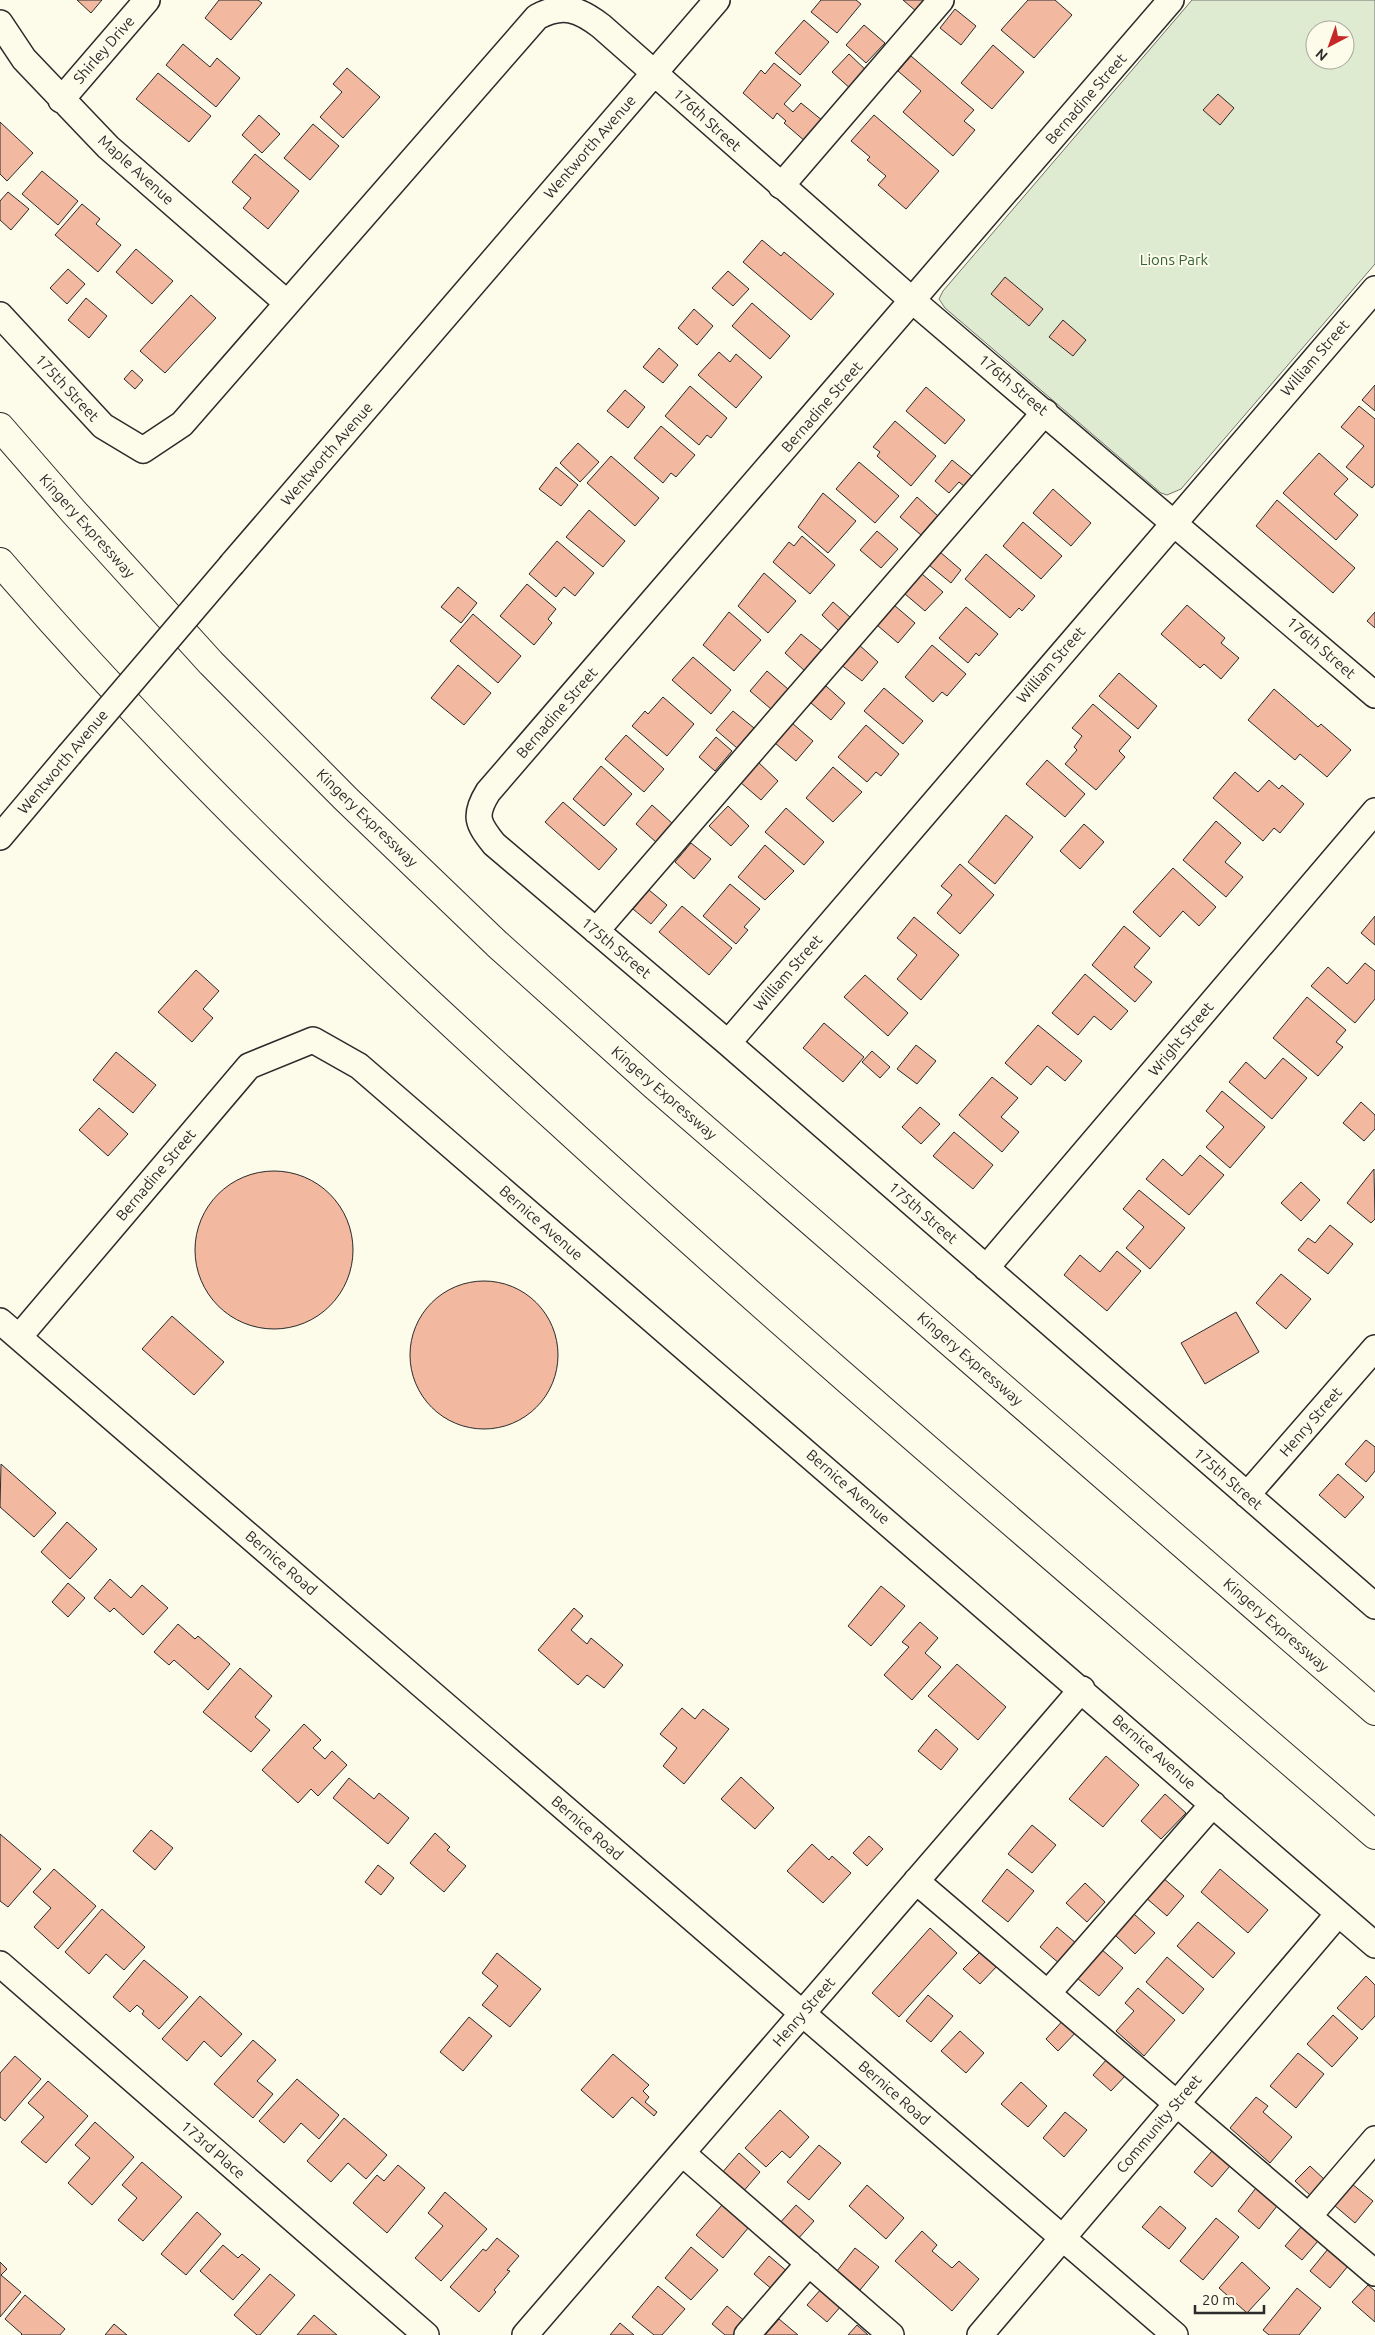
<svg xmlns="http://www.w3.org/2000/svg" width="1375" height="2335" viewBox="0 0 1375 2335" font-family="Ubuntu,sans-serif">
<rect width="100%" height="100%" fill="#fdfbea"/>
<path fill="#deebd1" stroke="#74746e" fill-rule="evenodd" d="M1192,0H1375V264L1181,489L1167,495L1161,493L945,308L939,299L943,291ZM1315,30H1345V60H1315Z"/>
<path fill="#f2b8a0" stroke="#2b2b2b" d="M77,0H102L91,13Z
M219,0H258L262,3L231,40L205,18Z
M821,0H856L861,4L837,33L811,12Z
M903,0H927L917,12Z
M1028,0H1055L1072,15L1034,58L1001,30Z
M955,9L976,26L961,45L940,28Z
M804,20L829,42L800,75L775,53Z
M864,25L885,43L866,63L846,45Z
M183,44L210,67L217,58L240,78L216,107L166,65Z
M993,45L1024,72L992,109L961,83Z
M849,54L868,72L852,90L832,72Z
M911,56L974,110L964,121L975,130L953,156L903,112L921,91L898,71Z
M774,63L801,85L784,104L793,112L801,103L823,121L806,142L784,123L786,121L777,113L773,119L743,93L761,70L765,74Z
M347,68L380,97L343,138L320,117L342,92L333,84Z
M158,73L211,116L189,142L136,99Z
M1218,94L1234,108L1220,125L1203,110Z
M259,115L280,134L262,153L242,135Z
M874,115L939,171L906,209L878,185L886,176L867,160L870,157L851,141Z
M0,122L33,153L7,181L0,174Z
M313,124L339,146L310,180L284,158Z
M255,154L299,191L268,229L243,208L251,198L232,182Z
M42,171L78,201L58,225L22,194Z
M8,192L29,209L11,230L0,220V201Z
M82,204L100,219L96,224L121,245L98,272L55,235Z
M762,240L781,256L784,252L834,294L811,320L743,262Z
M136,249L173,281L152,304L116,272Z
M68,269L85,284L67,304L50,288Z
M728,271L749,289L733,306L712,288Z
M1005,277L1043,309L1029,326L991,294Z
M191,295L216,318L165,373L140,351Z
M86,298L107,316L89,338L68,320Z
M752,303L790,336L770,359L732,326Z
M694,309L713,326L697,345L678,328Z
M1063,320L1086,340L1073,356L1049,337Z
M659,348L678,365L663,383L643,367Z
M719,352L730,362L736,354L762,377L736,408L698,375Z
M132,370L143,380L135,389L124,379Z
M1375,385V411L1362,400Z
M690,386L727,418L711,438L707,435L699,445L665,416Z
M926,387L965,420L945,444L906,411Z
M625,390L645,407L628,428L607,411Z
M1359,406L1375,419V484L1372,488L1346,467L1364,446L1341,427Z
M895,421L936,456L911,486L877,456L880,452L873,447Z
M661,426L695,455L676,477L671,473L663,483L634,458Z
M578,443L599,462L580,482L560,463Z
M1319,453L1348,479L1334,494L1358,515L1336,540L1283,493Z
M611,456L659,498L635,526L587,483Z
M952,460L973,477L965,487L959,482L949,493L935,481Z
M859,462L899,496L875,523L836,489Z
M556,467L578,485L561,506L539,489Z
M1053,489L1091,523L1071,546L1033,513Z
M823,493L856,521L828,553L798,527Z
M917,497L938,516L921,535L900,517Z
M1277,500L1355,568L1333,593L1256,526Z
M589,510L625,541L603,567L566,537Z
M1023,522L1062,556L1041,579L1003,546Z
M877,531L898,549L881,568L860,550Z
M802,536L835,565L810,594L773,562L789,542L794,546Z
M557,541L594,573L575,596L564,587L556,597L529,574Z
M940,552L961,570L951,583L929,565Z
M986,554L1035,596L1022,611L1019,608L1010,618L965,579Z
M764,573L796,601L768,633L738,606Z
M922,574L943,592L925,611L905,594Z
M527,584L556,609L548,619L552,623L534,645L500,616Z
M458,587L477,603L461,623L441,607Z
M833,602L851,618L839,631L822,615Z
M894,605L915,623L898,643L877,625Z
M1187,605L1225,638L1221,643L1239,658L1221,679L1204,664L1200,668L1161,634Z
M966,607L998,634L979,656L976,653L968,663L939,638Z
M729,612L761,640L734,671L703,645Z
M1375,612V628L1367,621Z
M473,614L521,656L498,683L450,641Z
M801,634L822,651L805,671L785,653Z
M858,644L878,662L862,681L840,664Z
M932,645L966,674L947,696L942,692L933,702L905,677Z
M693,657L731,690L711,714L672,680Z
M458,665L491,693L464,725L431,698Z
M767,671L788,689L771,709L750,691Z
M1119,673L1157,706L1138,729L1099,696Z
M826,686L845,703L831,720L811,703Z
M884,688L923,721L903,744L864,711Z
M1274,689L1318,727L1321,724L1351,750L1327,777L1300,754L1295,760L1248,720Z
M663,697L694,724L667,756L632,726L645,711L648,714Z
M1093,704L1131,737L1119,751L1125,757L1096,790L1065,764L1077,750L1074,747L1082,736L1072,728Z
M733,711L754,728L737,748L716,730Z
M792,723L813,741L796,761L775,743Z
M866,725L899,754L881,776L876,772L867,782L838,757Z
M626,735L664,769L644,792L605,759Z
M716,737L732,751L715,771L699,757Z
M1047,760L1085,794L1065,817L1026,784Z
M758,762L778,781L761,800L740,782Z
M601,766L632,794L604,826L573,799Z
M833,767L862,792L833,822L806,798Z
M1235,772L1258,792L1269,780L1279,789L1282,785L1304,804L1280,833L1274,828L1263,841L1213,798Z
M563,802L617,849L599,870L545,822Z
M652,805L673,824L657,843L636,824Z
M728,806L749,826L731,846L709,826Z
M786,808L824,842L804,865L765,832Z
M1006,815L1033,837L995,884L968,862Z
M1216,821L1241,843L1225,862L1243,877L1226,897L1183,860Z
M1084,824L1104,842L1080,869L1060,851Z
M691,843L711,859L694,879L675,862Z
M765,845L794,871L765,900L738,877Z
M960,864L994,895L960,934L937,913L952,895L941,886Z
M1173,868L1216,907L1199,926L1183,911L1160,937L1133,912Z
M730,884L760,909L744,927L748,930L736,944L703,916Z
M649,890L667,905L651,924L633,909Z
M682,906L732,948L709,975L659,932Z
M1375,916V945L1361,933Z
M914,917L959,955L921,1000L897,979L917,955L897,938Z
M1124,926L1150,948L1134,967L1152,982L1135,1002L1092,965Z
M1365,963L1375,971V999L1355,1023L1311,986L1328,967L1347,984Z
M196,970L219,991L203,1009L213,1018L192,1042L158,1012Z
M1085,974L1128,1011L1111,1030L1094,1016L1078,1035L1052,1013Z
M865,975L908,1013L888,1036L844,997Z
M1307,997L1346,1030L1336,1042L1343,1047L1318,1076L1273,1038Z
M824,1023L864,1057L843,1082L803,1048Z
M1038,1025L1082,1061L1065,1081L1047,1066L1031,1085L1005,1063Z
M916,1045L936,1061L917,1084L897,1069Z
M872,1051L890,1067L880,1078L862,1062Z
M116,1052L156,1085L133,1113L93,1080Z
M1283,1058L1307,1078L1272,1119L1229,1082L1246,1062L1265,1079Z
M992,1077L1018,1098L1001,1117L1019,1132L1002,1152L959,1115Z
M1222,1091L1265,1127L1230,1168L1206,1147L1224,1127L1206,1111Z
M1361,1102L1375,1115V1129L1364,1141L1343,1123Z
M920,1107L940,1124L921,1144L902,1127Z
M99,1108L128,1134L108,1156L79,1130Z
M954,1132L993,1165L973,1189L933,1156Z
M1200,1155L1224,1175L1189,1215L1146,1179L1163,1159L1182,1176Z
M1374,1169L1375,1219L1371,1223L1347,1203Z
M195 1250a79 79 0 1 1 158 0a79 79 0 1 1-158 0Z
M1301,1182L1320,1200L1301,1221L1281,1203Z
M1139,1190L1185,1228L1150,1269L1126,1248L1144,1227L1123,1209Z
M1330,1225L1353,1244L1328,1274L1298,1250L1308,1238L1315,1243Z
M1117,1251L1141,1271L1107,1311L1064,1275L1080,1255L1100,1272Z
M1281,1274L1311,1299L1286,1329L1256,1303Z
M410 1355a74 74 0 1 1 148 0a74 74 0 1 1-148 0Z
M1236,1312L1259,1352L1205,1384L1181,1343Z
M172,1316L224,1362L194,1395L142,1349Z
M1366,1440L1375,1447V1471L1366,1482L1345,1464Z
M1,1464L56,1513L34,1537L0,1507Z
M1338,1474L1364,1497L1345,1518L1319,1495Z
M67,1522L97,1549L70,1579L41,1552Z
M110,1579L131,1598L142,1585L168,1608L143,1635L114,1608L110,1612L94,1598Z
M68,1583L85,1598L68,1617L52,1602Z
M881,1586L905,1606L871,1646L848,1626Z
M574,1608L583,1616L571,1630L587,1644L591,1638L623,1665L604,1688L587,1675L578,1685L538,1650Z
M920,1622L938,1638L925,1653L941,1667L912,1700L884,1675L909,1647L902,1642Z
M178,1624L195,1639L198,1636L230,1664L208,1690L174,1660L169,1665L154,1652Z
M957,1664L1006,1707L978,1740L928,1696Z
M240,1668L272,1696L255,1717L270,1730L251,1752L203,1712Z
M682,1708L695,1719L703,1709L729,1729L684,1784L663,1766L677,1748L660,1734Z
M304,1724L321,1740L313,1748L325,1759L332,1751L347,1765L318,1796L311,1789L298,1803L262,1770Z
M936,1729L958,1749L941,1770L918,1751Z
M1106,1756L1139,1785L1103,1827L1069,1799Z
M741,1777L774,1808L755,1829L721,1799Z
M349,1778L374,1799L379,1793L409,1818L388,1844L333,1798Z
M1165,1794L1186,1813L1161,1839L1141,1821Z
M1032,1825L1056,1845L1032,1873L1008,1854Z
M151,1830L173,1848L155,1870L133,1851Z
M435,1833L450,1847L447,1850L466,1866L444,1892L410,1863Z
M0,1834L41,1869L8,1907L0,1901Z
M869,1836L883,1849L867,1866L853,1853Z
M812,1844L829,1860L832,1856L851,1873L823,1903L787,1871Z
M378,1865L394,1878L381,1895L365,1882Z
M54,1869L96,1906L58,1949L34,1927L51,1908L33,1892Z
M1007,1869L1034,1891L1008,1922L982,1901Z
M1220,1869L1268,1910L1248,1933L1201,1892Z
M1162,1877L1184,1896L1167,1916L1145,1897Z
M1085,1883L1105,1902L1087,1922L1066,1903Z
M102,1909L145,1947L124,1970L106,1954L89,1974L65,1952Z
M1134,1914L1155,1933L1135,1954L1115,1935Z
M1198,1922L1235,1953L1213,1978L1177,1946Z
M1057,1927L1077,1944L1060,1964L1040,1947Z
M930,1928L957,1953L899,2017L872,1993Z
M1101,1949L1123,1968L1099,1996L1077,1978Z
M982,1950L998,1965L980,1984L963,1969Z
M497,1953L541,1989L510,2027L482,2005L498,1986L482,1973Z
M1167,1957L1204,1989L1183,2014L1146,1982Z
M144,1960L188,1997L159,2029L142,2014L144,2011L137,2005L130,2012L113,1997Z
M1366,1976L1375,1985V2016L1362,2030L1337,2008Z
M1138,1988L1175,2020L1144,2056L1116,2031L1134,2011L1125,2003Z
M928,1995L953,2016L931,2042L906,2021Z
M200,1996L242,2034L221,2057L204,2041L187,2061L162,2039Z
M1333,2015L1358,2038L1332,2067L1307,2044Z
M1067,2016L1080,2028L1058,2051L1046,2039Z
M469,2017L492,2036L463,2071L440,2052Z
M960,2031L984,2053L966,2073L941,2051Z
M253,2040L276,2060L257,2081L273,2094L253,2118L214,2084Z
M1298,2053L1324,2074L1296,2108L1270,2086Z
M613,2054L649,2085L643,2091L649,2097L645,2102L657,2112L654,2116L632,2097L613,2118L581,2090Z
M15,2056L41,2079L5,2121L0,2117V2073Z
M1107,2059L1126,2075L1111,2091L1093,2075Z
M297,2079L339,2115L319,2139L301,2123L284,2143L259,2121Z
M48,2081L88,2116L46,2163L21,2142L44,2117L28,2103Z
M1021,2082L1047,2106L1028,2127L1001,2104Z
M1256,2097L1268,2106L1263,2112L1292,2137L1270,2163L1230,2128Z
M780,2110L809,2137L790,2158L782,2151L766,2167L745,2148Z
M1065,2112L1087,2130L1064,2157L1043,2138Z
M344,2118L387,2155L366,2179L348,2163L331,2182L307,2161Z
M95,2122L134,2157L92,2205L68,2183L90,2158L75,2145Z
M819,2145L841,2163L809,2200L787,2182Z
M1212,2151L1230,2166L1212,2187L1194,2172Z
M739,2153L760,2172L742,2193L721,2174Z
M142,2162L182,2197L143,2241L118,2220L137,2198L122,2185Z
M398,2165L425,2188L387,2233L353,2203L377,2175L384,2181Z
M1310,2166L1325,2180L1311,2196L1295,2181Z
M1352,2184L1373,2201L1355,2223L1334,2205Z
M867,2185L904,2218L886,2239L849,2206Z
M1256,2188L1277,2206L1259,2229L1238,2211Z
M445,2192L487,2229L441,2281L415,2258L443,2226L428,2213Z
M722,2205L749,2227L723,2258L696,2235Z
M796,2205L814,2221L797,2240L779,2224Z
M1160,2206L1186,2228L1169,2249L1142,2227Z
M197,2212L221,2234L186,2275L161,2254Z
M1216,2218L1239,2237L1203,2280L1180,2261Z
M1301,2227L1318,2241L1302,2260L1285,2246Z
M922,2231L937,2245L932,2251L952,2268L959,2261L979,2279L952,2311L895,2261Z
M497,2238L519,2256L507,2270L510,2271L494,2290L496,2292L479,2312L450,2287L483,2249L486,2251Z
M223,2245L238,2258L242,2254L260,2269L233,2300L200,2271Z
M691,2247L718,2270L691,2300L665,2278Z
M855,2248L879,2267L860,2290L837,2271Z
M1328,2249L1348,2266L1330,2288L1310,2271Z
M769,2256L789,2273L774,2291L754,2274Z
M0,2262L7,2269L1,2275L21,2292L0,2317Z
M1242,2262L1270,2288L1247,2313L1219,2288Z
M270,2274L295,2295L260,2335H257L234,2315Z
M1368,2285L1375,2291V2322L1352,2302Z
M658,2286L685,2309L662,2335H654L632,2317Z
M822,2288L842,2305L827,2322L807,2305Z
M1297,2288L1321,2308L1299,2335H1269L1263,2330Z
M25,2295L65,2329L60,2335H21L22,2334L5,2319Z
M727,2306L747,2323L736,2335H725L712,2324Z
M314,2315L337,2335H297Z
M779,2319L798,2335H765Z
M620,2323L634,2335H610Z
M114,2324L127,2335H105Z
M857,2325L868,2335H848Z"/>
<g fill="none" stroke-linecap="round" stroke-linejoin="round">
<g stroke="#2b2b2b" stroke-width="28">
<path id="minor" d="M1171,0L488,792C473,816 478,824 494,844L728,1043L1375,1606
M0,23L24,59L108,147L287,303
M61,100L147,0
M781,186L941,0
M0,315L103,426L143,450L182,424L537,17C563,3 579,9 601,26L913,301L1375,695
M232,564L717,0
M0,837L69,755
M596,931L1045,412
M728,1043L1375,289
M986,1268L1375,811
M0,1321L1175,2335
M19,1337L249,1066L313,1040L359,1066L1375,1945
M1247,1495L1375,1348
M916,1881L1375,2273
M0,1964L426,2335
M1048,1993L1213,1804
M682,2153L891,2335
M1309,2216L1375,2139
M525,2335L1082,1689
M747,2335L809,2263
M980,2335L1338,1914"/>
</g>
<g stroke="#2b2b2b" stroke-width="30">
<path id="highway" d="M0,427L73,511L211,663L346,799L497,944L654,1085L1375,1711
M0,562C172,762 364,945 559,1122C825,1366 1102,1598 1375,1835"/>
</g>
<use href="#minor" stroke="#fdfbea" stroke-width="25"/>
<use href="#highway" stroke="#fdfbea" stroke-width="28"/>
<g stroke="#2b2b2b" stroke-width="28" stroke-linecap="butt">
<path id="minor-bridge" d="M69,755L232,564"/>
</g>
<use href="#minor-bridge" stroke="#fdfbea" stroke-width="25"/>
</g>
<g text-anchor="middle" stroke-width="4" stroke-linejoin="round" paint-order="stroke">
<g font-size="15" fill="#2b2b2b" stroke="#fdfbea">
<text transform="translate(104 50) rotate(-49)" y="5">Shirley Drive</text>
<text transform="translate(1086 99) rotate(-49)" y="5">Bernadine Street</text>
<text transform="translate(707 120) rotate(42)" y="5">176th Street</text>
<text transform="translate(590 147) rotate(-49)" y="5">Wentworth Avenue</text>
<text transform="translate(136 170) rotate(42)" y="5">Maple Avenue</text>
<text transform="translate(1315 358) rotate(-49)" y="5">William Street</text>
<text transform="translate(1013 385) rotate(40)" y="5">176th Street</text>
<text transform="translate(67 388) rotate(47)" y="5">175th Street</text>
<text transform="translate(822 407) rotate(-49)" y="5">Bernadine Street</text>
<text transform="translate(327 454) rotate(-49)" y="5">Wentworth Avenue</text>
<text transform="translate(87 526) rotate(48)" y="5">Kingery Expressway</text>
<text transform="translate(1321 648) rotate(41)" y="5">176th Street</text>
<text transform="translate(1051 665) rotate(-49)" y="5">William Street</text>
<text transform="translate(557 713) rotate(-49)" y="5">Bernadine Street</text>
<text transform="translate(63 762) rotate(-50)" y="5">Wentworth Avenue</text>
<text transform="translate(367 818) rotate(44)" y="5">Kingery Expressway</text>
<text transform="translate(616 948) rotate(40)" y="5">175th Street</text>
<text transform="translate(788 973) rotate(-49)" y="5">William Street</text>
<text transform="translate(1181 1039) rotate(-50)" y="5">Wright Street</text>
<text transform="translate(664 1093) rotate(41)" y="5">Kingery Expressway</text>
<text transform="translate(156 1175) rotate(-50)" y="5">Bernadine Street</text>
<text transform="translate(923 1213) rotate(41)" y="5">175th Street</text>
<text transform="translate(541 1223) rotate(41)" y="5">Bernice Avenue</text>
<text transform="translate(970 1359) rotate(41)" y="5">Kingery Expressway</text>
<text transform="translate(1311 1422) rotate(-49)" y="5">Henry Street</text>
<text transform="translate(1228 1479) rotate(41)" y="5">175th Street</text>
<text transform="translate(848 1487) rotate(41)" y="5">Bernice Avenue</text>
<text transform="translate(281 1563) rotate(41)" y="5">Bernice Road</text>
<text transform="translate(1276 1625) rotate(41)" y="5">Kingery Expressway</text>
<text transform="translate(1154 1752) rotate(41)" y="5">Bernice Avenue</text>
<text transform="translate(587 1828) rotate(41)" y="5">Bernice Road</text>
<text transform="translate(804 2012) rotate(-49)" y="5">Henry Street</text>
<text transform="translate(894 2093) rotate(41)" y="5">Bernice Road</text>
<text transform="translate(1159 2124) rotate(-50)" y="5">Community Street</text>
<text transform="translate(213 2150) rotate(41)" y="5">173rd Place</text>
</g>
<g font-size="15" fill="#34623c" stroke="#fdfbea">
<text x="1174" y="265">Lions Park</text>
</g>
</g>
<g transform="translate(1330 45) rotate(221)"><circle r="24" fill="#fdfbea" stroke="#a9a89e"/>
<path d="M0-4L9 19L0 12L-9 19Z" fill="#c62828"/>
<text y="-8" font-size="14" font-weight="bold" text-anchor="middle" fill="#2b2b2b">N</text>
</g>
<path d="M1195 2305v8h69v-8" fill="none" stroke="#2b2b2b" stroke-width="2.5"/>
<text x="1202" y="2305" font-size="15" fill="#2b2b2b" stroke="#fdfbea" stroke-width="4" paint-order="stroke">20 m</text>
</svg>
